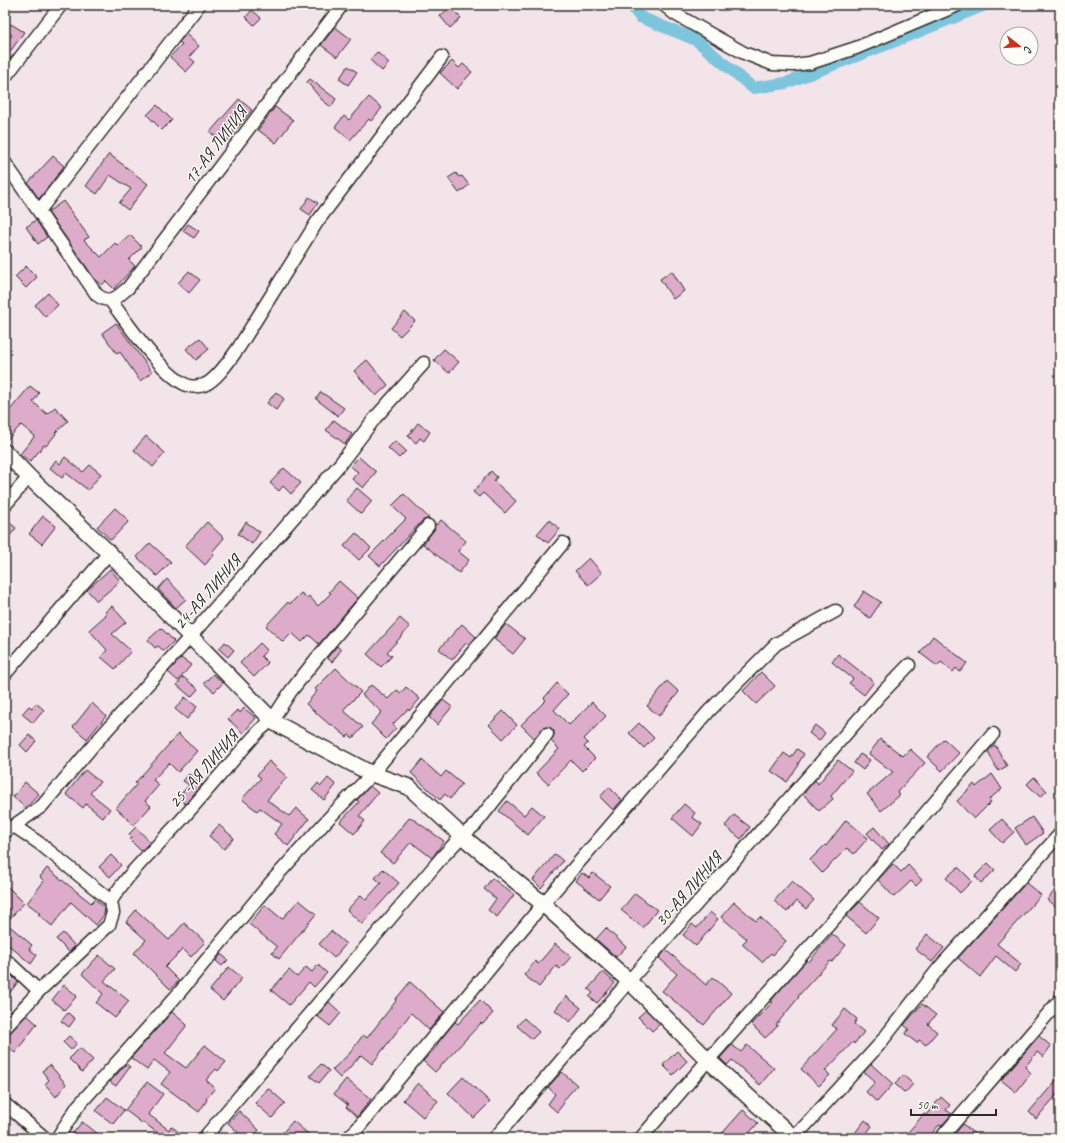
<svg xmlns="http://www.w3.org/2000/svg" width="1065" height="1143" viewBox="0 0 1065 1143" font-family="Caveat,sans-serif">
<rect width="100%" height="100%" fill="#f3e4ea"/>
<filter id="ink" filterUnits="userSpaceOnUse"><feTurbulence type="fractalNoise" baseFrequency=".025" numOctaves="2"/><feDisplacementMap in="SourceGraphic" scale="8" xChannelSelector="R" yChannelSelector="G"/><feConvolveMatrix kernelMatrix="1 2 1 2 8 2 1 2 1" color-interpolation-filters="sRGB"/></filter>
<g filter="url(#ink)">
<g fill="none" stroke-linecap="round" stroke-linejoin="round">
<path stroke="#7cc5dd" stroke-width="12" d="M631,5L640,17L696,40L753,88L786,83L888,44L985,5"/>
</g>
<path fill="#ddacca" stroke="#2b2b2b" d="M450,7L461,18L450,28L440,16Z
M252,10L261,18L254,25L246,17Z
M11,24L24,32L5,59V44L12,35L6,31Z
M335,27L351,39L337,57L321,45Z
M186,34L199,46L189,57L195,62L186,72L170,57L182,44L179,42Z
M377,52L389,63L382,71L370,60Z
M452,61L459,68L463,64L472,72L457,89L440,73Z
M348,66L357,72L348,85L339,79Z
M310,79L336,99L331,107L322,100L307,82Z
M369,97L382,108L371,121L369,119L350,140L335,127L344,116L349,120Z
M239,99L252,110L224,144L210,132Z
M157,105L172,120L162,130L147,115Z
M275,107L293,120L276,143L258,130Z
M109,154L148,184L128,210L119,203L131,189L110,175L97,194L86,186Z
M53,156L64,166L39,199L28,183Z
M456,173L459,177L462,176L469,185L459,193L448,178Z
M309,197L318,203L310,215L301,209Z
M63,201L89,237L84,240L101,257L115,243L118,246L130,235L142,247L129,260L135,266L114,289L106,281L102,285L94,278L48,212Z
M36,220L47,237L38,244L26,227Z
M188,224L199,231L194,238L183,231Z
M26,266L37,277L26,288L15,277Z
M189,271L200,280L189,293L178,283Z
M672,271L684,291L673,299L660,279Z
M48,293L58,305L45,317L35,305Z
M405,312L415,321L400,336L391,328Z
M116,323L152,372L140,381L120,352L117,354L102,333Z
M200,338L209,349L196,360L186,349Z
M444,349L459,362L449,373L434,360Z
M367,360L388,385L376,396L354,371Z
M30,386L39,393L33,402L47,414L55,407L68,421L55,433L56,434L46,446L44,445L30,462L20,454L35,436L21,425L5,442V416Z
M276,392L284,399L276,410L267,403Z
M321,392L344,408L338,416L316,399Z
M334,420L352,434L345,444L326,430Z
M418,423L430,432L424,441L420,438L416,443L408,436Z
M146,436L165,453L153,467L134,450Z
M395,441L406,451L399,458L388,448Z
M65,457L83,472L90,465L101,474L88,490L66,473L62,478L50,468L56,460L60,464Z
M359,457L376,472L363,488L352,479L358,472L350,466Z
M284,468L301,483L291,494L283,486L279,491L270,483Z
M491,471L497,477L494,481L516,501L505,513L483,493L479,497L473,492Z
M357,488L372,501L361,514L346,500Z
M404,494L430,519H426L422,521L380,566L369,556L406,519L392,506Z
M115,508L129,521L111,540L97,527Z
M43,516L56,526L42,544L29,534Z
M5,519L16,528L5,542Z
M441,520L466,541L458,551L469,560L459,573L423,544L434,530L435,523L437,525Z
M549,520L560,529L548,543L537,534Z
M207,522L224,538L212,552L214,554L205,565L185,546Z
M246,522L260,532L252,544L238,534Z
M356,533L371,548L359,560L344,546Z
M150,543L171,562L157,576L137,557Z
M589,558L602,573L588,585L575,571Z
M110,569L120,581L97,601L87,590Z
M167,579L186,599L176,608L158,589Z
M339,581L358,598L319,644L309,635L302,642L292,633L283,642L266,626L288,602L290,604L301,593L307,598L309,596L318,606L331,593L329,592Z
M864,591L881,602L870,618L854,607Z
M112,606L126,622L112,634L131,651L115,669L101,657L107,650L89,630L107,614L105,612Z
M400,618L410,627L387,652L392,656L381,667L367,654Z
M462,624L476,637L469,645L466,643L452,660L439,649Z
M506,624L525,639L513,654L494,639Z
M161,628L174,641L164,651L158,646L155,648L148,640Z
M933,636L967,663L960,672L956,668L953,672L941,662L937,666L920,653Z
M225,642L234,650L228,657L219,649Z
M260,643L267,650L261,656L268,663L254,677L240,663Z
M337,646L341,650L332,662L327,658Z
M838,654L874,682L864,695L849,683L853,679L832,662Z
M181,658L191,665L178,681L168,672Z
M336,668L361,692L343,710L363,727L353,738L349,735L347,737L331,724L330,725L306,704L317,691L315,689Z
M761,672L775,686L756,704L743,691Z
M213,674L223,683L214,692L204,683Z
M183,677L198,689L191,697L177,685Z
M667,681L679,692L659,716L647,706Z
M557,683L568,694L554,710L569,725L592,702L606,716L584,739L588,743L584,747L595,758L582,771L571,760L548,784L536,773L559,749L551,741L554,735V731L551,728L545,727L534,738L521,725L546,700L544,698Z
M371,685L388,699L397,690L401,693L406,687L420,699L409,711L408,709L393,724L396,728L386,739L371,724L382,712L362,695Z
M185,697L197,707L187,719L175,709Z
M443,700L452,707L437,725L429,717Z
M36,703L44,710L33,723L22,714L29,706L32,708Z
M92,703L106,716L87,739L73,727Z
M244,708L256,718L243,733L228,719L237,710L240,713Z
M503,711L517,725L503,739L489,725Z
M639,723L654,738L644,748L629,733Z
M815,725L825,733L819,741L809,733Z
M178,734L197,751L178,772L169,763L153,780L159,785L145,801L151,806L134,825L116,808L137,784L135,783Z
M29,735L36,741L27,752L20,745Z
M880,739L903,756L910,749L925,763L897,792L900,795L881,811L867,794L893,772L869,754Z
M944,739L959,753L942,771L927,757Z
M995,745L1007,766L998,771L988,751Z
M797,749L804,754L798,764L799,765L787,782L771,771L784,753L791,758Z
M860,754L870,760L863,770L854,763Z
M422,760L441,777L446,771L462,784L450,799L445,794L440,800L411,773Z
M838,760L852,771L831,796L833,799L819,811L803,794L815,780L818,784Z
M269,761L287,777L267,800L289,816L296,808L309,819L288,846L274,834L282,824L260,808L257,811L242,799L261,778L257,775Z
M85,770L100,782L90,793L110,809L103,818L86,804L83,808L66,794Z
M189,774L202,785L185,804L178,797L189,785L183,781Z
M992,774L1002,789L989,799L991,802L974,819L957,801L974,784L976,787Z
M1034,777L1047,791L1040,797L1027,784Z
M328,778L336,785L324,800L312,790L318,783L321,786Z
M25,782L39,794L26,808L13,797Z
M370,786L378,793L359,816L365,821L354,834L340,822L359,802L357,800Z
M609,787L622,800L613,810L600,797Z
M507,801L524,815L532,806L544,816L528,835L499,811Z
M684,804L695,813L692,817L702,824L693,836L672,818Z
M734,815L750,827L741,839L725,826Z
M410,817L444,841L432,858L411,842L393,863L380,853Z
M1032,817L1043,833L1026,845L1015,828Z
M1002,819L1014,832L1002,843L990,830Z
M846,820L868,838L854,854L847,848L822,873L810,860L825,845L826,846Z
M219,825L234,838L224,849L209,836Z
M136,827L150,842L141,851L130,840L132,837L129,834Z
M874,827L889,844L882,850L867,833Z
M555,854L563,861L541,888L533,880Z
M111,855L121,865L110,877L99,867Z
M988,863L995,870L981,883L975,876Z
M893,864L901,872L908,865L922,880L916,886L911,881L894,897L878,880Z
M958,867L972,881L960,893L946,878Z
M47,868L91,903L95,899L105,908L104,915L96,925L71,902L52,926L38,914L40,913L27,903L44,881L40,877Z
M383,869L399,883L362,924L347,910L361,895L366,900L381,883L375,878Z
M582,873L589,878L593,873L610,886L599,899L576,881Z
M492,878L514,895L497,917L488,910L496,899L484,889Z
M792,881L814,900L806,909L797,901L787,912L774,901Z
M1026,883L1041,895L997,944L1021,964L1015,972L996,956L980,977L958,958Z
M5,884L24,903L6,923L32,945L29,949L37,955L31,964L5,942Z
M1060,884V910L1047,900Z
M635,893L657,910L643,928L621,910Z
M299,900L316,914L279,959L272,953L277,947L249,924L265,905L282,919Z
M734,902L756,921L760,917L786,941L773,955L771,953L762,962L742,944L747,939L721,917Z
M860,902L879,918L866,933L846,916Z
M136,910L169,940L184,923L205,942L191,957L183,949L165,967L179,981L170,989L134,953L146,940L126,922Z
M710,912L718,919L696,946L683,935L692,924L697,928Z
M606,928L626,947L616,957L596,939Z
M331,931L346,944L334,958L319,944Z
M63,933L75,946L69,952L56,939Z
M832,934L846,945L832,962L830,961L798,996L799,997L776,1025L778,1026L765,1038L751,1024L773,1002L771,1001L782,988L807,960L809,962Z
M927,934L944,948L932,962L915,949Z
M555,944L571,957L560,969L556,966L539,987L524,975L535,961L538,964Z
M666,950L706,985L713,977L731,993L704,1025L662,991L677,974L659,958Z
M221,954L228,960L222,966L216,961Z
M99,955L115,969L104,981L129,1001L115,1018L96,1003L103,994L82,974Z
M318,965L327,973L314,987L309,982L289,1005L271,990L289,970L297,977L306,967L312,972Z
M229,967L242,978L223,1001L210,990Z
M603,972L615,983L597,1003L589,997L593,993L588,989Z
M10,974L18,982L5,999V979Z
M410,982L444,1012L429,1030L411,1013L372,1064L361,1055L340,1078L332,1070L350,1053L363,1035L367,1038L396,1001L395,1000Z
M64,985L77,996L64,1010L52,1000Z
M566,996L581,1008L570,1022L555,1010Z
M480,1000L493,1013L483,1024L481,1023L435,1072L423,1061L438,1045L437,1044L455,1022L458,1024Z
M329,1002L341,1013L330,1026L317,1016Z
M922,1004L936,1015L928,1024L937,1032L926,1045L919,1040L917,1043L905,1034L909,1029L904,1025Z
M845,1009L857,1019L854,1024L864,1032L854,1044L853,1042L825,1071L830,1075L819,1086L801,1069L837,1029L832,1025Z
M646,1010L660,1024L652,1031L638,1017Z
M172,1012L187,1025L165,1053L186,1068L205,1045L226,1062L218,1071L216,1069L206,1080L215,1088L206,1099L207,1100L199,1112L161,1084L170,1072L154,1060L147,1070L131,1058Z
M68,1013L75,1019L69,1027L61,1021Z
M27,1015L37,1024L15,1053L5,1044V1038Z
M524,1018L539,1032L532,1039L517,1026Z
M69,1036L77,1043L71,1050L63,1042Z
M1039,1036L1051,1046L1043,1057L1037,1052L1025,1067L1031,1073L1016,1092L1001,1080Z
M732,1045L741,1052L747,1045L774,1068L760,1085L732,1060L727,1065L720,1058Z
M80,1048L93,1060L82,1072L69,1059Z
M677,1051L687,1061L673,1075L663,1065Z
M126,1064L130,1067L116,1086L110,1082Z
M321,1064L329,1071L319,1083L310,1076Z
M871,1064L893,1084L877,1102L866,1092L875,1082L864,1072Z
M50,1065L66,1084L56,1097L45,1084L49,1080L42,1071Z
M562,1072L577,1085L562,1102L564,1103L557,1112L548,1104L555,1094L548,1087Z
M903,1075L913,1084L905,1093L895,1084Z
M1060,1076V1091L1036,1119L1029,1112Z
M463,1077L490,1102L474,1118L448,1093Z
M346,1079L371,1099L357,1117L346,1107L348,1105L334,1094Z
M147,1082L163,1094L148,1114L169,1130L171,1126L186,1138H162L163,1137L143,1122L142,1123L125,1110Z
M418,1083L438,1101L423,1117L403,1100Z
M268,1088L285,1103L272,1118L255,1103Z
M107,1097L124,1110L113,1124L96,1111Z
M941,1097L950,1105L946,1110L952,1114L941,1126L939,1125L928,1138H903L924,1114L926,1115Z
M743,1110L758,1123L745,1138H718Z
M239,1111L259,1130L252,1138H244L228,1123Z
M865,1120L872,1126L863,1138H851Z
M293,1121L313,1138H278Z
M82,1122L88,1126L103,1138H69Z
M963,1124L979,1138H956L953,1136Z"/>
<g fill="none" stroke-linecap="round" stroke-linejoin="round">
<g stroke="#2b2b2b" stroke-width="15">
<path id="minor" d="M664,5L675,14L744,53L772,64L793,65L810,63L856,48L958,5
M5,77L61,5
M5,163L97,295C111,305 116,298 128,288L342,5
M39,211L199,5
M110,300C127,322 163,377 189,386C192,387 201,386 204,385C217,380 231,358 239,347L317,222L442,57
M5,505L29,477
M5,674L109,553
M14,826L39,843L111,901
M5,832L42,806L96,742L190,637L340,464L375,418L424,363
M5,959L39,991
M5,1028L39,991L109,925L113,913L111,901C130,870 159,845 183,818C209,789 234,758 260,730L272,720L291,691L317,658L428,526
M5,1104L45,1138
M792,1137L804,1127L878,1046L939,968L1060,834
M57,1138L78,1106L179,993L272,881L329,818L372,774L563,543
M204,1138L443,856L462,836L475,825L547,734
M348,1138L358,1128L543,904L709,711L776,644L836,611
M495,1138L629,981L880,695L909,665
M641,1138L708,1060L859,891L993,734
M941,1138L1060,1000"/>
</g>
<g stroke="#2b2b2b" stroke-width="18">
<path id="tertiary" d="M5,452L29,477L109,553L275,723L372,774L409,787L462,836L543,904L629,981L708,1060L794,1138"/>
</g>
<use href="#minor" stroke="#fdfcf7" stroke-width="12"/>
<use href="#tertiary" stroke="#fdfcf7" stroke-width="15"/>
</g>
</g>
<g text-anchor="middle" stroke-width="3" stroke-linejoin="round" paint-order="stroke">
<g font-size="17" fill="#2b2b2b" stroke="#fdfcf7">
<text transform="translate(215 145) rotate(-53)" y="6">17-АЯ ЛИНИЯ</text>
<text transform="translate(207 592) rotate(-49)" y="6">24-АЯ ЛИНИЯ</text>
<text transform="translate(203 769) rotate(-49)" y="6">25 -АЯ ЛИНИЯ</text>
<text transform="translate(688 889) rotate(-49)" y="6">30-АЯ ЛИНИЯ</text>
</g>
</g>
<rect width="1065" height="1143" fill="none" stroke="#fdfcf7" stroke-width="20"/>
<rect x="10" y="10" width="1045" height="1123" fill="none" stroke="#2b2b2b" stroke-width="1.5" filter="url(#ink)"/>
<g transform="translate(1019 46) rotate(107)"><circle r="19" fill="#fdfcf7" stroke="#a9a8a5"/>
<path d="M0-3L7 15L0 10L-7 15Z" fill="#c8321e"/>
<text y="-6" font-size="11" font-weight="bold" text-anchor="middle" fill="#2b2b2b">С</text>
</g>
<path d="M911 1109v6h85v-6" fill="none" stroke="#2b2b2b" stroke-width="2"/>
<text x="917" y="1109" font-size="12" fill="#2b2b2b" stroke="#fdfcf7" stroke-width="3" paint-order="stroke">50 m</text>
</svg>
